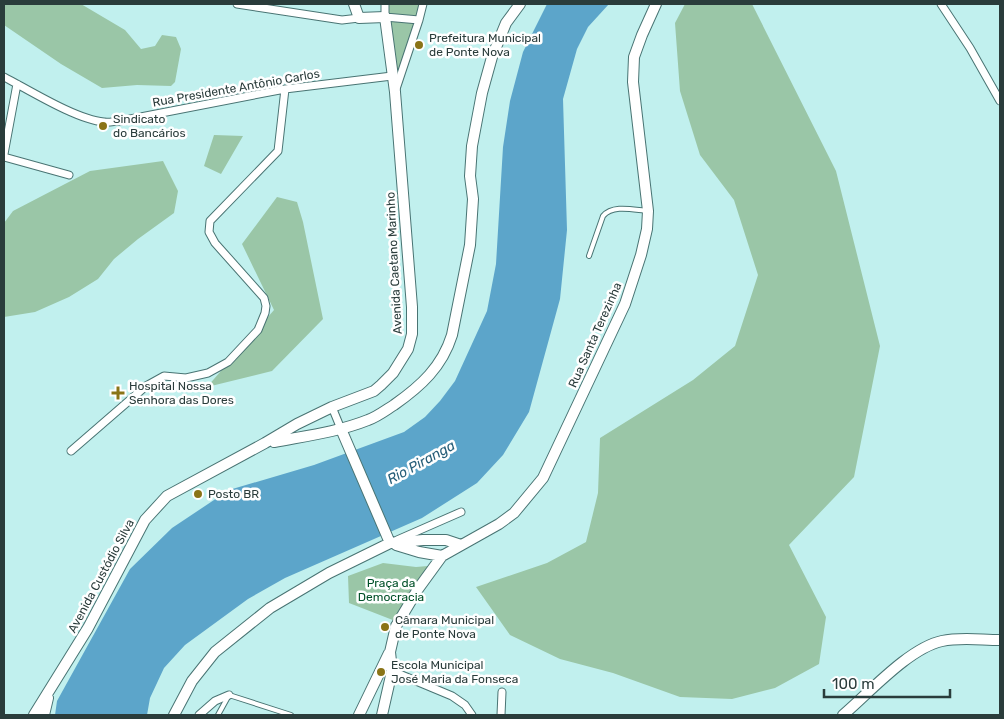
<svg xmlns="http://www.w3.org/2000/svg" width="1004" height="719" viewBox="0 0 1004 719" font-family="Rubik,sans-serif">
<rect width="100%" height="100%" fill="#c1f0ee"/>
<path fill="#9ac6a7" d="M4,4H81L125,30L141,49L155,46L162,35L176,37L181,49L175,82L171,86L137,85L102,88L61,64L4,25Z
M387,4H423L395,92Z
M685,4H752L836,171L880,346L854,477L789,545L826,617L819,664L775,688L732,699L680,697L613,673L560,659L510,635L476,587L547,563L586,542L598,493L600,438L693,380L735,346L758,275L734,200L700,155L680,91L675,23Z
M214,135L243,136L221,174L204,166Z
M163,161L178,191L174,213L138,239L114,259L98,279L69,297L35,312L4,317V223L13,211L90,171Z
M277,197L297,202L303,222L323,319L272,371L207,387L274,310L242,244Z
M383,563L416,567L440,565L403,624L349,603L348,576Z"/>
<path fill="#5ca5ca" d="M547,4H609L588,27L577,49L563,99L567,230L560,299L529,412L503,455L477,483L422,518L285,578L248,599L185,645L164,668L150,698L147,715H55L57,701L130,569L172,528L229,490L314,465L404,432L425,417L440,401L455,381L487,311L496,264L503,147L510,101L523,52Z"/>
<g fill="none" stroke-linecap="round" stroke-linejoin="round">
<g stroke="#497473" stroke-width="6">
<path id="lane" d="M589,256L603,216C613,204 634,210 648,211
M218,715L229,695L291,715"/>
</g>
<g stroke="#497473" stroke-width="9">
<path id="street" d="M237,4L342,20L359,18
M385,4V17L419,20
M941,4L970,48L1000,101
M4,77C29,90 77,120 104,122C109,123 115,121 120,121L285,89L392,76
M396,89L419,20L423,4
M4,154L17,84
M4,157L69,175
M332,407L341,429
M71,451L146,386L164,376L186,378L208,373L228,362L258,330L265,313L266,306L264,298L215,243L209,232L210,221L278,151L285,89
M397,540L461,512
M392,671L452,696L465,705L472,715
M199,715L215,701L229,695
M501,715L502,692"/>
</g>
<g stroke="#497473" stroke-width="12">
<path id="secondary" d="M341,429L390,543
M274,442C305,436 338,432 368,420C377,417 386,410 394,405C421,386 442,367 452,335L470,245L473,199L470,176L472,146L482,93L492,57L506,23L520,4
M396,545L419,552L442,556
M34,715L88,628L145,520L167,496L265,443L297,424L332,407L374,391L381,385L393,373L408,349L412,334V307L395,92L385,17L359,18L354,4
M44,715L48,698
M174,715L192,681L215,652L270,608L329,573L390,543L423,540H446L461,545
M359,715L389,653
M382,715L392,671L390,652L396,626L418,589L442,556L499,524L514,513L543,478L625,304L641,255L647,229L648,211L633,82L634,57L642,35L656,4
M843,715C869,693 909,648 942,641C960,637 981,640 1000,640"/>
</g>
<use href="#lane" stroke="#fff" stroke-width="4"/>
<use href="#street" stroke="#fff" stroke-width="7"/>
<use href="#secondary" stroke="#fff" stroke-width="10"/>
</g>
<g fill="#8a7417" stroke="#fff" stroke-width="2">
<circle cx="419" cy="45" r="5"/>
<circle cx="103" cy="126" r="5"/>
<path d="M115.5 385.5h5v5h5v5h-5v5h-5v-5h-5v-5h5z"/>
<circle cx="198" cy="494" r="5"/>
<circle cx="385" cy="627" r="5"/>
<circle cx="381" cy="672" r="5"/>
</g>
<g text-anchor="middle" stroke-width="5" stroke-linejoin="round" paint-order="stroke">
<g font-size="12" fill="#2a3c3b" stroke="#fff" text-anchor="start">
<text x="429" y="42">Prefeitura Municipal<tspan x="429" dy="14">de Ponte Nova</tspan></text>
<text x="113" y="123">Sindicato<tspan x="113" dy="14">do Bancários</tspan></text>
<text x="129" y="390">Hospital Nossa<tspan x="129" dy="14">Senhora das Dores</tspan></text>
<text x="208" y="498">Posto BR</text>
<text x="395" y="624">Câmara Municipal<tspan x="395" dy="14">de Ponte Nova</tspan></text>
<text x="391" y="669">Escola Municipal<tspan x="391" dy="14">José Maria da Fonseca</tspan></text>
</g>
<g font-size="12" fill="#2a3c3b" stroke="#fff">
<text transform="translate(236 88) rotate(-10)" y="4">Rua Presidente Antônio Carlos</text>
<text transform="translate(394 263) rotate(-93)" y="4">Avenida Caetano Marinho</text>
<text transform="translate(595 335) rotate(-66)" y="4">Rua Santa Terezinha</text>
<text transform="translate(101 576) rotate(-62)" y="4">Avenida Custódio Silva</text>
</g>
<g font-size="12" fill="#005028" stroke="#fff">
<text x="391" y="587">Praça da<tspan x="391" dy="14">Democracia</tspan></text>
</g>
<g font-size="14" font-style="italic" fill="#255d78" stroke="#fff">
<text transform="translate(421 462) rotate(-29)" y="5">Rio Piranga</text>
</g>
</g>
<rect width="1004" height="719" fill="none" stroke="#2a3c3b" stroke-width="10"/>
<path d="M824 689v8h126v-8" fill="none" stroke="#2a3c3b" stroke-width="2.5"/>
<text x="832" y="689" font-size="15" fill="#2a3c3b" stroke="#ffffff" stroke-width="4" paint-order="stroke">100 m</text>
</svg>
